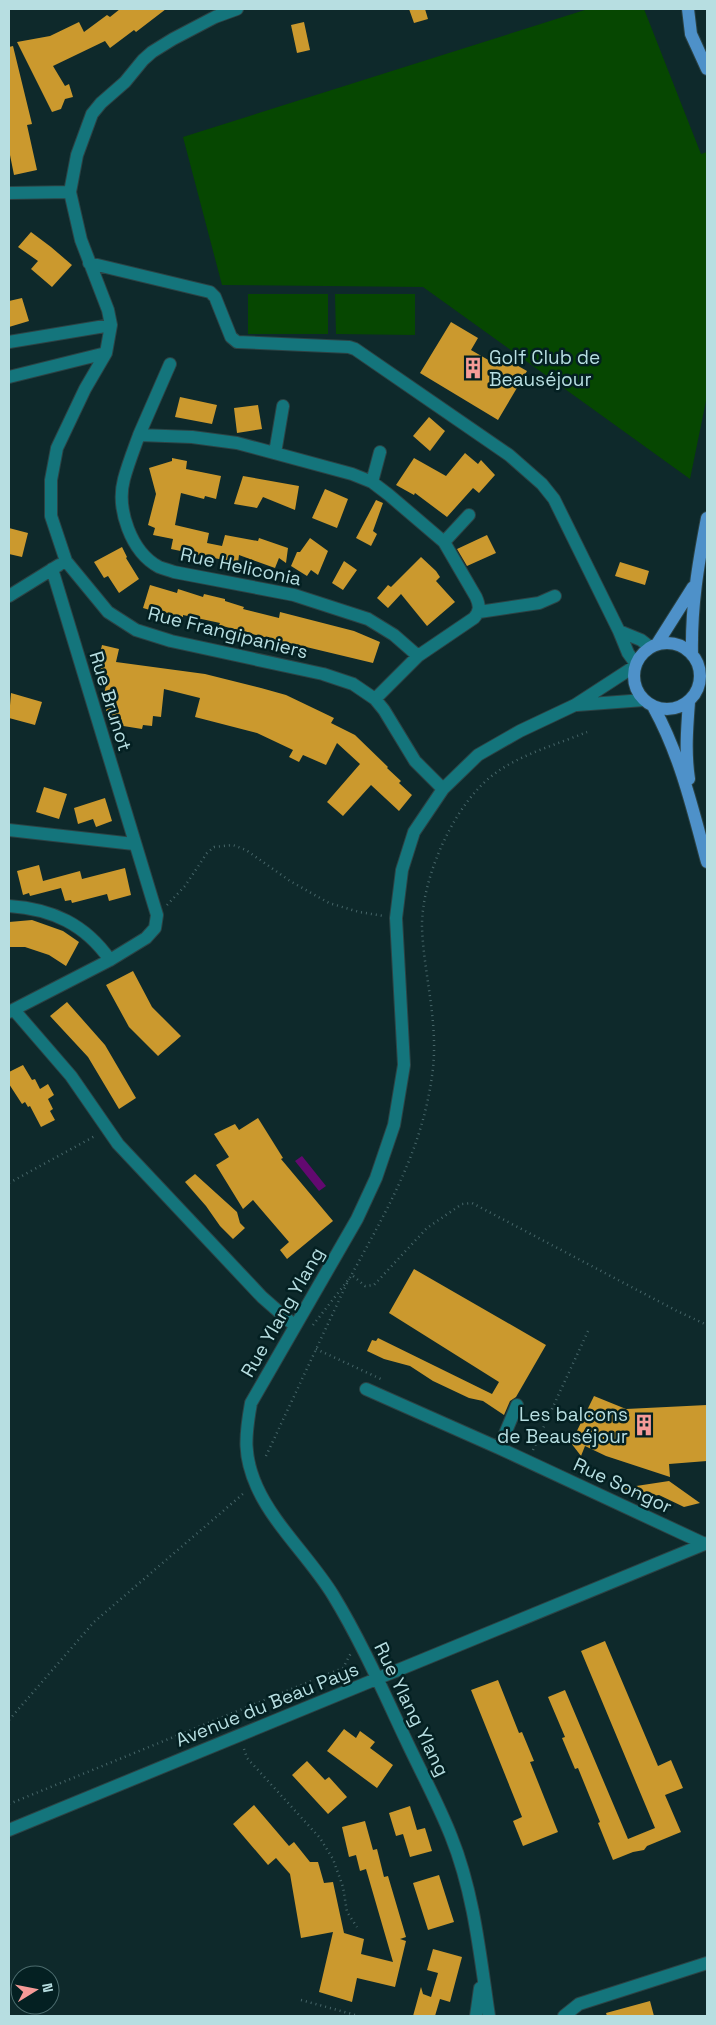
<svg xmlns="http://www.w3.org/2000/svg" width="716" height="2025" viewBox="0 0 716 2025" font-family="'Space Grotesk',sans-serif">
<rect width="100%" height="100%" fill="#0e292b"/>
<path fill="#064701" d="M588,9H644L701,154L707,152V396L690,479L423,287L222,285L183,137Z
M248,294H328V334H248Z
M335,294H415V335L336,334Z"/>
<path fill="#630970" d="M302,1156L326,1186L319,1191L295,1161Z"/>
<path fill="#cb992e" d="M120,9H166L136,32L134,30L110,48L105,41L53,66L65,86L69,84L73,97L65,99L61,109L52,112L17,42L50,36L79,22L84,32L107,15L110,17Z
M409,9H425L428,19L414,23Z
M304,22L310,50L297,53L291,25Z
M13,46L32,124L27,125L37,170L14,175L9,150V47Z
M31,232L51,247L72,265L52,287L31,269L38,261L18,247Z
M22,298L29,321L9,327V301Z
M451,322L478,338L471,350L497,365L502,357L527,371L498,420L420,373Z
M180,397L217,405L212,424L175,417Z
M258,405L262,429L237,433L234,408Z
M429,417L445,431L430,451L413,436Z
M465,453L478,464L481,460L495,475L479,493L473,488L447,517L415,493L414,495L396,485L414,458L446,476Z
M172,458L187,461L186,469L221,476L216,499L205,496L204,499L181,493L175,525L209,533L207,543L222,546L225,535L258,541L259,538L288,548L286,563L279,558L275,568L239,555L238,563L171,549L173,539L153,535L155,528L148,525L156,494L149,468L172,461Z
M243,476L299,486L295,510L263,497L257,508L234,504Z
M325,489L348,499L337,528L312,518Z
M376,500L383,503L373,531L377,534L371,546L356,538Z
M9,528L28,533L22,557L9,554Z
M487,535L496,553L467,566L457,549Z
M310,538L328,551L318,575L311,570L307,576L291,566L297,552H300Z
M122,547L127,557L126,558L139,579L119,593L108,576L104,578L94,562Z
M421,557L436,571L440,577L436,581L455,602L427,626L401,594L388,608L377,598L388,585L391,587Z
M344,561L357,570L343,590L332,583Z
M620,562L649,571L645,585L615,576Z
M150,585L177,593L178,589L203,597L204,594L225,599V601L244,607L243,609L279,618L280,612L354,631L380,642L373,663L252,634L219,625L220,623L183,615V617L164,612L163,614L143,608Z
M102,645L119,649L116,662L205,674L261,688L286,695L334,718L331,723L355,735L388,767L387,768L401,781L399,783L412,795L399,811L371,785L343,816L327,802L360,764L337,743L326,765L303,755L299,762L289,757L293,750L257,733L195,717L200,698L164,689L161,717L153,716L152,726L143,725L142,729L117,725L118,720L110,718L111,712L106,711L110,695L104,694L107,681L104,680L105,677L99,676L102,663L98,662Z
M11,693L42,702L35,725L9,718Z
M44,787L67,794L59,819L36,812Z
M105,798L112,821L96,827L93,819L78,824L74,808Z
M39,865L43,881L80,871L82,879L125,868L131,895L109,901L107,894L72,903L71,900L65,901L61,888L30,896L29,893L23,895L17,871Z
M32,920L63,931L79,942L66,966L49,955L25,947H9V922Z
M133,971L152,1007L181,1036L158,1056L129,1027L106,985Z
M67,1002L105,1045L136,1098L119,1109L88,1057L50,1016Z
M23,1065L32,1080L35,1079L40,1089L48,1084L54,1095L48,1099L53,1109L50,1111L55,1120L41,1127L30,1106L28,1107L25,1102L22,1104L9,1084V1072Z
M258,1118L283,1158L281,1159L333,1221L287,1259L280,1250L289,1242L253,1200L243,1209L216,1165L229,1157L214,1134L235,1124L239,1130Z
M195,1174L237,1212L240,1223L245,1228L233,1239L220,1226L206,1206L185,1182Z
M414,1269L546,1345L516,1397L510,1401L504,1415L483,1401L469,1398L433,1381L410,1366L384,1359L367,1351L372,1340L376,1341L378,1338L492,1394L499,1382L389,1313Z
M594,1396L626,1409L707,1405V1461L669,1464L670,1477L606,1456L585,1446L581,1456L571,1443Z
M669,1481L700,1503L684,1507L659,1495L643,1497L623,1488Z
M605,1641L658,1766L671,1760L683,1788L665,1795L681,1832L647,1846L644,1850L633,1852L613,1860L598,1823L600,1822L578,1768L575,1769L562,1738L565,1737L548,1697L565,1690L628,1839L655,1828L581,1651Z
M498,1680L519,1733L522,1732L534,1761L530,1762L558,1832L523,1846L513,1821L522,1817L471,1690Z
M344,1729L356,1738L360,1731L375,1742L370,1748L393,1765L377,1788L327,1751Z
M307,1761L325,1780L329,1777L347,1797L328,1814L292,1775Z
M254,1805L289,1846L294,1842L310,1862H318L324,1883L333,1882L344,1933L364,1939L361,1954L393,1962L366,1869L360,1871L356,1855L349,1857L342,1827L365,1821L373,1850L377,1849L384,1877L388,1876L406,1937L400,1939L406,1941L395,1987L357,1978L352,2002L319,1992L333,1932L301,1938L290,1874L276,1858L268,1865L233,1824Z
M410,1806L417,1830L425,1828L432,1851L410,1857L403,1834L396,1836L389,1813Z
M439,1875L454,1922L428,1930L413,1883Z
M433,1949L462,1957L450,2002L440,1999L435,2016H413L421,1987L423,1994L431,1997L438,1973L427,1970Z
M650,2001L654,2016H607L606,2013Z"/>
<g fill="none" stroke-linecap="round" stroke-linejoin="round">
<g stroke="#2c4345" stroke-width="14">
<path id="minor" d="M237,9L215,17L173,39L152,52L143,60L125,82L101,103L92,114L77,155L70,192L81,240L108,310L111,325L106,353L85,389L57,448L51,480V516L66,561L108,612L136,630L171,641L323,674L353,684L375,699L384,710L415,761L443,789
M9,193L70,192
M89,263L210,292L215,297L231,337L237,342L349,347L355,349L509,455L542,484L554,499L619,631L628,653L636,664
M9,342L111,325
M9,377L106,353
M139,435L170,364
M275,453L283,406
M372,482L380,452
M444,542L469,515
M9,596L59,565
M479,612L539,603L555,596
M619,631L641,640L650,647
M375,699L418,656L474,618C480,611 480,606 476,597L444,542L389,495L372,482L352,474L237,443L192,437L139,435C134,449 128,464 124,479C116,509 131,552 159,567C164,569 169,570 174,572L294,595L368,619L394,635L418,656
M577,705L644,700
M9,830L134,844
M9,906C52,909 85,924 110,960
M14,1010L71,1076L118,1144L262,1297L295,1326
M9,1012L110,960L146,938L155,928L157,915L52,569
M366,1389L499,1448L705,1544
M499,1448L517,1405
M9,1830L707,1543
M476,2016L480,1988
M489,2016C480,1955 474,1893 451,1836C438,1803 421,1772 406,1740C383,1691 361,1641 333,1595C311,1559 274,1525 257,1487C243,1456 245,1436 251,1403L357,1219L376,1178L394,1125L404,1065L396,918L402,870L414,832L443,789L478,755L520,731L575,705L635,666
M564,2016L579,2004L707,1963"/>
</g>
<g stroke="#2c4345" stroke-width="14">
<path id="major" d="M688,9L691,34L707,69
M634 676a33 33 0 1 1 66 0a33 33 0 1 1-66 0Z
M657,644L693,587
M692,655C691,606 698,565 707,518
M689,702C687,728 685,753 689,779
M654,708C680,755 693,810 707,862"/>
</g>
<path stroke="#476669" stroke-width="2.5" stroke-dasharray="1 4" stroke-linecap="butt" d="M167,905L185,886L207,853L214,847L233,845L246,850L290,881L329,903L359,912L384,916
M9,1183L95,1136
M352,1274C389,1206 424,1147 433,1068C438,1020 424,975 422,928C421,878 455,801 497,772C522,754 558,744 587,732
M313,1325L352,1275L365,1286L374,1285L427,1228L462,1204L472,1203L677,1311L707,1325
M316,1349L383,1380
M533,1450L589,1329
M266,1456L349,1279
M9,1720L94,1622L244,1493
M244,1749L247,1758L320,1838L333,1859L343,1887L347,1912L357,1927
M9,1804L343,1668L351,1653
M301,2000L359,2016"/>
<use href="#minor" stroke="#14757c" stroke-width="12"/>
<use href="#major" stroke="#4e91c9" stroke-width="12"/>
</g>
<defs>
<g id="building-bare" transform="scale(1.725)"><path d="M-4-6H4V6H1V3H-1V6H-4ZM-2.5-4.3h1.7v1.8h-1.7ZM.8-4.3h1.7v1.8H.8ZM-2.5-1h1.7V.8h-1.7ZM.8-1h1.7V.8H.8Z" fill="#f59b98" stroke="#042022" stroke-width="2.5" paint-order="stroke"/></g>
</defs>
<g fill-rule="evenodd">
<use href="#building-bare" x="473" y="368"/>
<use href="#building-bare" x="644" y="1425"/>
</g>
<g text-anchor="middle" stroke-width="5" stroke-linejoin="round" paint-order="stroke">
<g font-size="19" fill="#b7dee1" stroke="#042022" text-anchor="start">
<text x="489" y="364">Golf Club de<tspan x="489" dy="22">Beauséjour</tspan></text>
<text x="628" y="1421" text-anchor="end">Les balcons<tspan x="628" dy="22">de Beauséjour</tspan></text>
</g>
<g font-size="19" fill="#b7dee1" stroke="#042022">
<text transform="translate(241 566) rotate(12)" y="7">Rue Heliconia</text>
<text transform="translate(228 632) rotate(14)" y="7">Rue Frangipaniers</text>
<text transform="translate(111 701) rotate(73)" y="7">Rue Brunot</text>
<text transform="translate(282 1312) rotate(-60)" y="7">Rue Ylang Ylang</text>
<text transform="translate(623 1485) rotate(25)" y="7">Rue Songor</text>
<text transform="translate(267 1704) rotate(-22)" y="7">Avenue du Beau Pays</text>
<text transform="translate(412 1709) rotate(64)" y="7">Rue Ylang Ylang</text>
</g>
</g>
<rect width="716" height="2025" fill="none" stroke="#b7dee1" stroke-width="20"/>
<g transform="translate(35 1990) rotate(80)"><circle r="24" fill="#042022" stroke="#4c6c6e"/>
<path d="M0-4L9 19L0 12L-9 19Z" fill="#f59b98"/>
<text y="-8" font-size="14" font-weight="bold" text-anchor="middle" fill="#b7dee1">N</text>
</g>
</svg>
